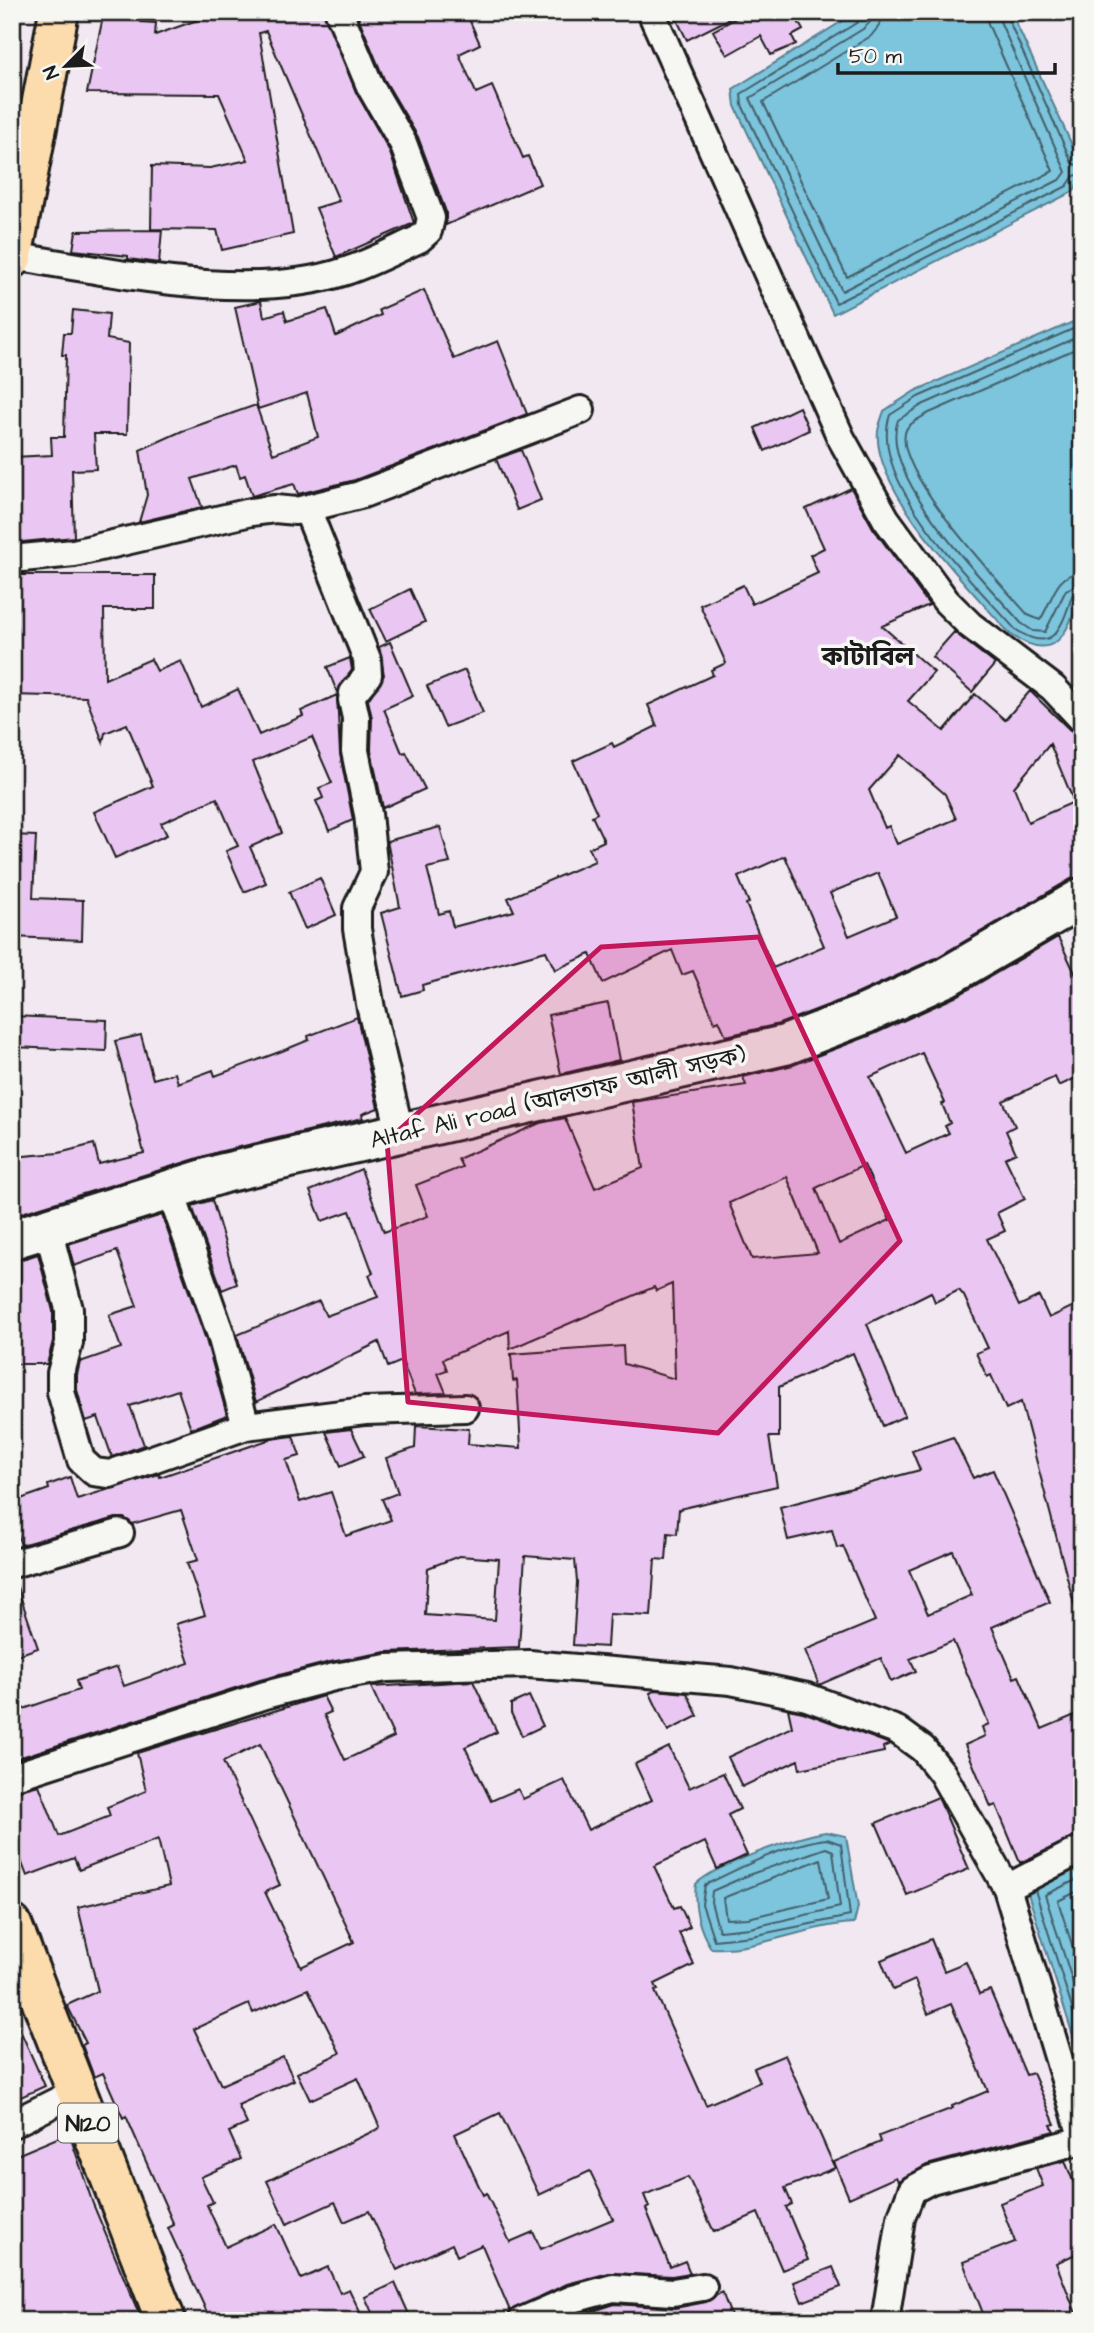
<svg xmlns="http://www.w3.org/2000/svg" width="1094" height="2333" viewBox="0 0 1094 2333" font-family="'Architects Daughter','Noto Sans Bengali',sans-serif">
<rect width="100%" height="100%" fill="#f2e8f2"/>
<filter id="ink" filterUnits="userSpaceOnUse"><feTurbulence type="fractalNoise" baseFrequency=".0143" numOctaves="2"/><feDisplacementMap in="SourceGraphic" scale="14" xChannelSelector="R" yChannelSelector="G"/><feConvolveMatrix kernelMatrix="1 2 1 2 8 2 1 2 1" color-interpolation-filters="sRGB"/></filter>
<g filter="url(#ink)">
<path fill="#7dc4dd" stroke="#568190" stroke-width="2" d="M857,12H1011L1082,167V175L1074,191L833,314L735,106L733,89Z
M1082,318V588C1069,630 1058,667 1010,634C972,590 872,492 878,431C879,425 882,417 884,411L915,391Z
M826,1832L846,1836L858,1907L854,1923C806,1925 759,1951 711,1948C699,1930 693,1906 696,1884C715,1865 798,1836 826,1832Z
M1082,1860V2064L1025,1884Z"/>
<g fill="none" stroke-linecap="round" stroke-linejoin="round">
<path stroke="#435f69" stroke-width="2" d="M862,12L858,22L741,94L742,105L836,303L1067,186L1074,176L1082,174
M871,12L870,22L863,29L750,98L842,291L1061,179L1066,172L996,12
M882,12L879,26L871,36L763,102L847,277L1053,171L988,24L986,12
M1005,12L1072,163L1082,167
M1082,325L918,397L890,415C867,482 974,582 1015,629C1052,655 1061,630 1072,596L1082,592
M1082,335L922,405L898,420C877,476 986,582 1021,623L1033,631L1045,632L1066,590L1082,583
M1082,346L927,414C921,418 909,423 906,430C890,468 1003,586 1028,615L1040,620C1053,601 1054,574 1082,572
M827,1839L841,1844L850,1916L752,1936L714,1940L702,1904L705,1885C739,1868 789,1843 827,1839Z
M826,1848L833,1851L840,1907L750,1928L719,1931L711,1902L712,1891L751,1874Z
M821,1859L828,1899L748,1918L726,1919L723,1898Z
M1082,1877L1045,1895L1082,2011
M1082,1889L1058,1901L1082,1976
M1035,1890L1082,2040"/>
</g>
<path fill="#eac6f2" stroke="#1c1c1c" stroke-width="2" fill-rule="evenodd" d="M104,12H143L141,22L156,23L155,35L220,12H324L356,92L389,150L414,223L336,257L316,208L339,201L266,31L259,33L293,234L222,250L217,230L151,229L152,166L210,168L248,160L219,94L87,93Z
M356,12H466L480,44L459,54L476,93L492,86L523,158L528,156L540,184L446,225V212L418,137L384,79Z
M673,12H743L687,40Z
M747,12H802L795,16L803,30L792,36L796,44L771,55L761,36L727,55L713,31Z
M162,230L159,263L128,259V256L73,250L76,231Z
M424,290L454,359L498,341L527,414L355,480L298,494L294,484L252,496L245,475L240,477L236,465L192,479L202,507L139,522L147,495L140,450L182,431L256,405L273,454L318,437L307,393L258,409L235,307L261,301L264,317L284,311L287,321L327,309L336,336L381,315L379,310Z
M73,310L109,314L107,339L129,343L127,434H94L96,469L72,470L74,537L12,543L14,457L52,455L51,437H64L66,355H62L64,333H71Z
M799,407L809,430L765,451L755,428Z
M521,450L541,500L517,510L496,459Z
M851,488L873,528L929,605L882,626L934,672L908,701L944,731L975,694L1005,720L1030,691L1070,730L1082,734V876L1071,879L936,958L857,994L779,1024L726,1036L719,1020L715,1022L693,971L682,975L672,950L603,983L590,954L555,970L546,951L422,985L423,990L402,996L381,913L400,907L387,841L440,827L450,863L427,868L439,914L449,911L453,927L514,911L508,898L595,861L589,848L604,841L592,816L597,813L573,761L612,743L614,747L657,726L648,705L713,675L711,670L726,663L700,605L743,585L752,604L818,573L810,555L824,548L806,509ZM1050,744L1074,802L1028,822L1014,787ZM900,755L945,794L956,819L897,844L889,826L885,828L869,790ZM785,856L824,946L773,968L746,904L749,903L738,877ZM878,873L896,916L849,936L830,893Z
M12,575H155V609H104L105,679L151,659L157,671L181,661L201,707L238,689L259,735L303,716L301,711L337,695L340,754L353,820L329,831L316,801L323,798L319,788L332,783L312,737L253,762L282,833L250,847L266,883L244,892L226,851L238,846L217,798L161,823L167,835L115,858L94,812L153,786L127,724L105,733L103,742L86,697L12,695Z
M410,589L425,622L386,641L370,609Z
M954,632L995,664L972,692L932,657Z
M390,642L413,696L384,709L402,753L406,752L425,789L383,808L371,750L372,718L368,700L384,675L379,647Z
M350,658L352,670L337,692L327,667Z
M465,670L483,713L445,727L427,686Z
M12,835L36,836L33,898L83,900L82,940L12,937Z
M320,878L336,915L305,929L289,892Z
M1058,937L1082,988V1075L1059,1086L1055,1077L1003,1101L1015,1126L1006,1131L1016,1153L1005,1158L1025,1199L997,1213L1005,1231L987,1239L1019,1306L1039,1296L1049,1318L1082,1302V1603L1074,1604L1021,1402L1006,1409L991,1375L987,1377L976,1353L988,1348L964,1296L959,1290L935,1302L931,1292L867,1324L905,1416L883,1426L853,1353L779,1387V1437H769L777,1486L679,1509L677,1534L668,1533L666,1560L655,1559L651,1616L609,1614L607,1647L573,1645L577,1582L575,1560L525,1556L519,1647L386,1652L330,1662L260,1680L12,1760V1713L79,1690L76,1681L117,1667L124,1686L189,1663L176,1624L205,1615L187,1563L198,1560L181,1510L132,1524L124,1518H116L21,1545L12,1517V1502L49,1489L48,1485L70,1477L77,1499L159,1474L160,1477L271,1439L293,1436L300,1456L286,1460L300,1502L331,1492L346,1536L391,1520L382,1499L398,1493L386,1458L415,1448L416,1426L469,1429L468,1444L521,1448L517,1380L513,1381L511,1354L623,1346L624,1364L675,1379L672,1284L656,1291L654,1287L510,1349L509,1331L443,1359L447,1370L438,1373L446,1393L415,1394L402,1361L388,1367L379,1342L256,1402L237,1335L319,1301L326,1316L378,1297L369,1275L373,1273L350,1211L322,1221L310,1191L361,1169L384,1232L428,1216L416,1185L462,1167L458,1159L540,1123L565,1118L595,1188L643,1168L632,1102L746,1085L743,1077L793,1065L874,1034L955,997ZM922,1053L945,1103L942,1104L950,1123L945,1126L949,1133L906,1153L870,1077ZM864,1165L890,1220L839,1244L816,1188ZM787,1177L818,1253L752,1259L729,1203ZM459,1556L499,1559L495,1620L425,1615L428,1568Z
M608,1003L619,1060L561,1074L548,1015Z
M12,1016L107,1020L106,1051L12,1047Z
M357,1017L378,1108L362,1114L363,1118L218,1152L12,1216V1157L59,1153L94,1144L99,1164L144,1153L115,1041L141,1035L153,1079L175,1073L178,1083L213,1070L215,1076L282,1051L309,1040L308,1036Z
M212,1200L237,1284L222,1290L192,1206Z
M162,1215L206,1340L227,1415L191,1429L178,1390L130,1406L144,1445L112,1457L98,1417L86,1421L77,1390V1375L80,1362L121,1348L109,1315L137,1306L117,1251L74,1266L68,1244Z
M38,1254L53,1311V1341L47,1364H12V1304H20V1260Z
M351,1429L364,1456L341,1466L326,1432Z
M953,1437L973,1478L993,1470L1050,1602L992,1627L1014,1678L1019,1676L1042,1729L1082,1712V1833L1020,1863L996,1805L991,1807L965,1745L985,1736L982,1727L989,1724L953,1641L910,1659L916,1671L891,1682L881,1658L819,1685L805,1650L875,1621L843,1546L837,1548L832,1530L788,1540L780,1507L920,1470L912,1451ZM953,1551L972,1595L928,1614L909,1570Z
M16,1584L38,1648L12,1657V1585Z
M473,1681L497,1732L465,1747L491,1801L518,1789L523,1799L564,1780L588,1830L652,1800L635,1764L669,1747L689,1788L723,1773L740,1809L728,1815L747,1855L717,1869L705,1842L654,1866L674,1908L680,1906L690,1927L679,1933L694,1965L655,1984L658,1990L655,1991L706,2105L760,2082L754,2068L785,2055L835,2168L785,2188L792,2204L786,2207L808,2260L782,2270L758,2213L714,2232L688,2177L644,2195L649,2207L646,2209L670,2267L685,2261L690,2273L672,2276L609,2273L567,2284L510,2311L482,2245L457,2256L452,2244L397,2270L369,2211L344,2222L335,2202L287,2224L267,2181L380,2128L358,2078L310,2100L297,2073L340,2053L308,1989L253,2013L249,2004L194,2029L221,2085L283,2057L294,2080L238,2105L247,2124L229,2132L241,2159L201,2177L213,2202L207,2205L226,2247L276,2224L301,2279L328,2267L340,2293L349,2289L360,2312L341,2321H211L168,2228L174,2225L126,2116L123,2118L103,2073L94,2077L82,2045L86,2043L67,2005L98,1991L78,1907L169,1886L158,1839L79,1870L74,1858L27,1876L12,1837V1792L39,1785L59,1836L110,1816L107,1807L146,1791L137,1753L323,1696L331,1712L324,1715L345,1760L394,1737L371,1687ZM260,1744L354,1942L301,1967L265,1892L280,1885L223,1762ZM500,2113L539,2195L590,2171L613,2219L541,2249L533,2232L510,2242L486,2193L483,2195L455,2134Z
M656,1690L687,1693L698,1716L668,1731L650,1693Z
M529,1696L543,1726L522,1736L511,1713V1704Z
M788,1709L803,1712L890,1744L883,1747L884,1752L800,1769L798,1760L742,1787L728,1757L792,1727Z
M938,1797L969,1869L907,1895L876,1823Z
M931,1939L944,1971L966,1962L979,1994L990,1990L1026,2075L1033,2073L1055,2124L1051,2125L1054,2131L927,2165L901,2180L898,2181L896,2177L849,2198L834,2162L881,2142L879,2136L953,2108L952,2106L988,2091L951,2004L928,2014L915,1980L893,1990L881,1960Z
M12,2012L45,2086L12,2101Z
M69,2133L93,2204L142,2321H12V2157Z
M1065,2161L1082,2203V2251L1056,2263L1079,2321H986L963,2262L1015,2242L1000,2203L1043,2186L1036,2168Z
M833,2267L841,2287L802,2302L794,2282Z
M395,2283L412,2321H376L365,2297Z
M722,2292L733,2321H562L615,2304L675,2308L706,2302Z"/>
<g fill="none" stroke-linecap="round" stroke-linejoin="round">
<g stroke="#1c1c1c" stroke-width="32">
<path id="minor" d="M651,12L841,438L886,519L946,601L970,625L1053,688L1082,719
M13,256C113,272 247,304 346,271C371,263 395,250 419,239L428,231L431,218L403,143L370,86L339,12
M307,509L367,659L368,675L353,693L352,700L356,718L355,751L368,814L374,872L357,908V929L371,1009L400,1132
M12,559L74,553L251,512L275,509L296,511L360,495L581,410
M170,1190L221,1335L246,1426
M48,1229L69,1309V1343L61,1373V1392L81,1460L94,1472L110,1474L246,1426L365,1411L465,1408
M12,1564L120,1533
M12,1777L265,1695L334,1677L387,1668L529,1664L731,1681L807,1697L897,1730L923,1749L942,1773L1007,1888L1082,2136
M1007,1888L1082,1849
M12,2124L76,2092
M522,2321L573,2299L613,2288L673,2292L703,2287
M885,2321L901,2218L912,2190L931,2180L1082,2140"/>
</g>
<g stroke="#1c1c1c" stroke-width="44">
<path id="secondary" d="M12,1239L224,1173L785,1045L865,1014L946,977L1082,898"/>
</g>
<g stroke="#1c1c1c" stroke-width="44">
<path id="trunk" d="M12,258L59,12
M12,1925L166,2321"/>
</g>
<use href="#minor" stroke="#f6f6f2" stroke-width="26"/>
<use href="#secondary" stroke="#f6f6f2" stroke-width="38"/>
<use href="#trunk" stroke="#fcdcac" stroke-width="38"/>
</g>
</g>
<path fill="#c2185b" fill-opacity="0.2" stroke="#c2185b" stroke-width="5" stroke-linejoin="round" d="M759,937L900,1241L718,1433L408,1402L387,1141L601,947Z"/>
<g text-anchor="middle" stroke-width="7" stroke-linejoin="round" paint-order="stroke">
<rect fill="#f6f6f2" stroke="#5d5d5c" stroke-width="2" x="58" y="2103.5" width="60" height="39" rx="5"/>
<g font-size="23" font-weight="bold" fill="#1c1c1c">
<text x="88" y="2131">N120</text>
</g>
<g font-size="24" fill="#1c1c1c" stroke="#f6f6f2">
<text transform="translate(558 1097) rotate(-13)" y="8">Altaf Ali road (আলতাফ আলী সড়ক)</text>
</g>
<g font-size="26" font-weight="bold" fill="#1c1c1c" stroke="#f6f6f2">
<text x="868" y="665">কাটাবিল</text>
</g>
</g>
<rect width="1094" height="2333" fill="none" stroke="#f6f6f2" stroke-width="42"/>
<rect x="21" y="21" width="1052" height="2291" fill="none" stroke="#1c1c1c" stroke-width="2.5" filter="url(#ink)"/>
<g transform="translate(66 66) rotate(246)" stroke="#f6f6f2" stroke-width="5" paint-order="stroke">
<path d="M0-5L12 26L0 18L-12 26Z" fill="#1c1c1c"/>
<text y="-10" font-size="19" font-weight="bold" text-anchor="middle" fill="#1c1c1c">N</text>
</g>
<path d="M838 63v10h217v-10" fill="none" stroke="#1c1c1c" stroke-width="3.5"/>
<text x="849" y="63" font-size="21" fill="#1c1c1c" stroke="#f6f6f2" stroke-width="5" paint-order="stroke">50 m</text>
</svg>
